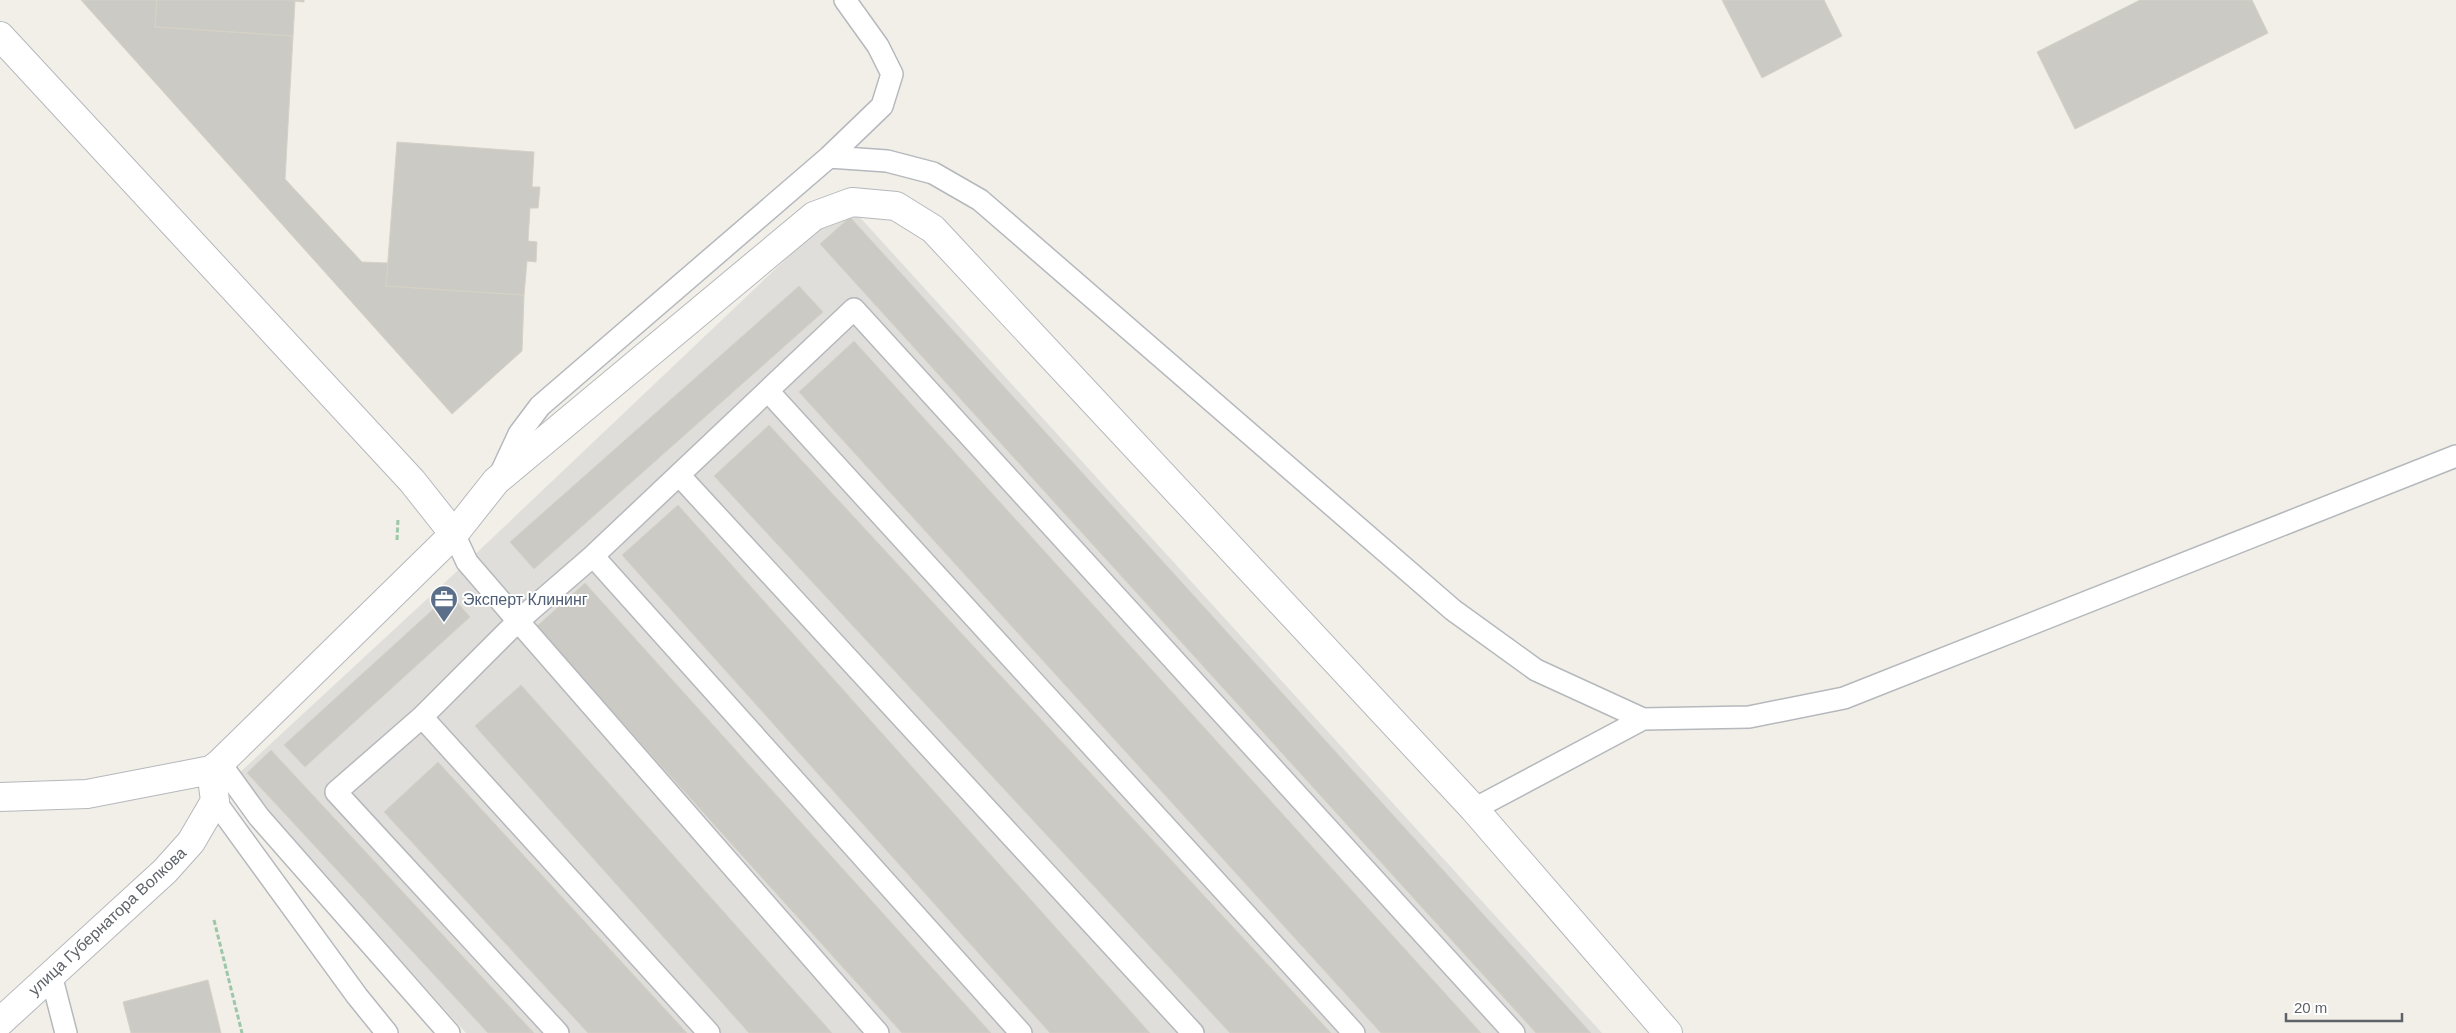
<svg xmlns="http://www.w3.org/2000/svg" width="2456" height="1033" viewBox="0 0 2456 1033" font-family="Helvetica,sans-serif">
<rect width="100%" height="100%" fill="#f1efe8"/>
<path fill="#e0deda" d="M846,202L1602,1033H466L236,776L467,562Z"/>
<path fill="#cccac5" stroke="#d6d1c6" d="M81,0H157L155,27L293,36L285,179L362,262L388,263L386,286L524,295L522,351L452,414Z
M157,0H304V2L295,1L293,36L155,27Z
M1722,0H1824L1842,36L1762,78Z
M2140,0H2252L2268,33L2075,129L2037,52Z
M397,142L534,152L532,187H540L538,208H530L528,241L537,242L536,262L527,261L524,295L386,286Z
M850,217L1591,1033H1536L820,244Z
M799,286L823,312L534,569L510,542Z
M854,341L1481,1033H1381L799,392Z
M769,425L1331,1033H1230L714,476Z
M678,505L1150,1033H1050L622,555Z
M585,583L991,1033H902L536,627Z
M450,594L470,617L305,767L284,745Z
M521,685L832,1033H749L475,726Z
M271,750L534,1033H488L247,773Z
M438,762L687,1033H588L384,812Z
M208,980L221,1033H131L123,1002Z"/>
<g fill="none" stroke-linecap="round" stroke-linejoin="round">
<g stroke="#b5b8bc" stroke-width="24">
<path id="service" d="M829,157L887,161L933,173L980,200L1453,610L1536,670L1643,719
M768,391L1354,1033
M679,475L1193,1033
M499,477L519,434L540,406L829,157L882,106L892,74L878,46L845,0
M454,534L467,562L518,621L878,1033
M593,556L1021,1033
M422,717L709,1033
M220,763L259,817L449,1033
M215,801L357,996L387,1033
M1474,809L1643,719L1749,717L1844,698L2456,456
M51,975L66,1033
M558,1033L336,792L422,717L518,621L593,556L854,309L1514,1033"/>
</g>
<g stroke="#b5b8bc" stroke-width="30">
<path id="minor" d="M0,36L412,481L454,534
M0,797L87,794L211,770
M0,1022L165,871L191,842L215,801L211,770L220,763L454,534L496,481L814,216L852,202L896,206L933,229L1474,809L1668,1033"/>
</g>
<path stroke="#9cc7a9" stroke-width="3" stroke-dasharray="5 2.5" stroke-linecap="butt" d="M397,540L398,519
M214,920L242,1033"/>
<use href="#service" stroke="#fff" stroke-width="21"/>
<use href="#minor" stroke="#fff" stroke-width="28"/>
</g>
<defs>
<g id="office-pin" transform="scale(1.4375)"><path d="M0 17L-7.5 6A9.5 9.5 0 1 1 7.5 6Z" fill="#5c6f8a" stroke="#fff"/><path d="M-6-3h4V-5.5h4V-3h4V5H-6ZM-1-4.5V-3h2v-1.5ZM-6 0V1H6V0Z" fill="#fff"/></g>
</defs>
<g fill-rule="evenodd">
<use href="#office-pin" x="444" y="599"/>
</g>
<g text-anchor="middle" stroke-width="4" stroke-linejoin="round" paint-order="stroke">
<g font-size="16" fill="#4e5e75" stroke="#fff" text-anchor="start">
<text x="463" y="605">Эксперт Клининг</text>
</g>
<g font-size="16" fill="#5f6368" stroke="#fff">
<text transform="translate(107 921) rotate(-43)" y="6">улица Губернатора Волкова</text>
</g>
</g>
<path d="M2286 1013v8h116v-8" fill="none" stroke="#5f6368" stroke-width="2.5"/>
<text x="2294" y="1013" font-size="15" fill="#5f6368" stroke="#ffffff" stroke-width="4" paint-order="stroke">20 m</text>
</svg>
